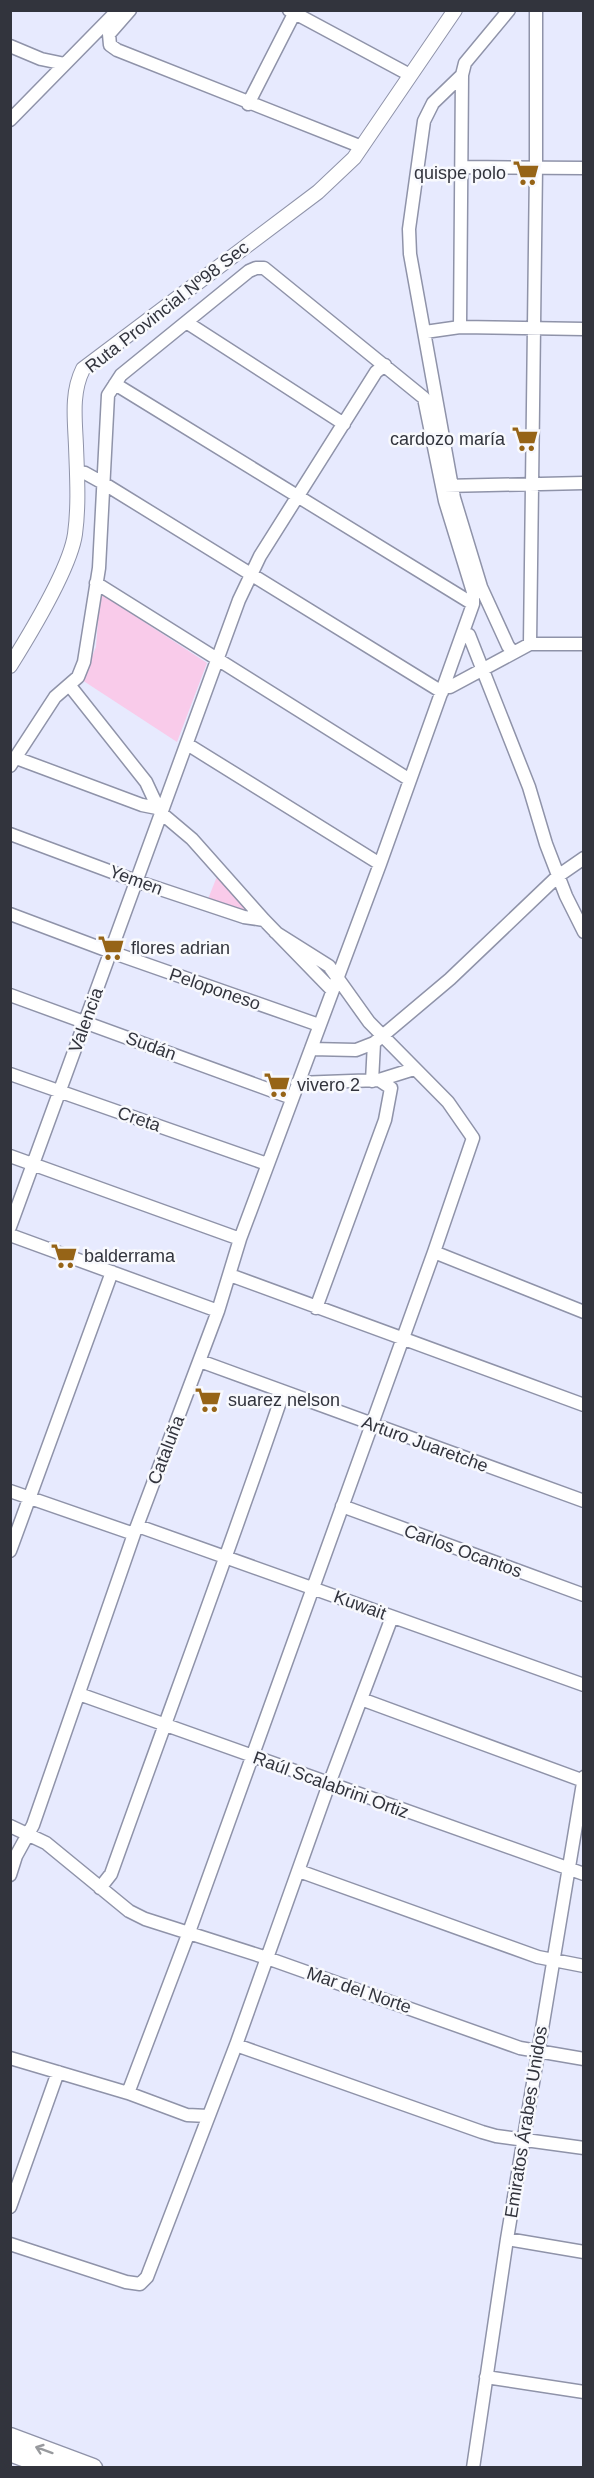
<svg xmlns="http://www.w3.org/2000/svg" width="594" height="2478" viewBox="0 0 594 2478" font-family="Helvetica,sans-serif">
<rect width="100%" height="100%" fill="#e7eafe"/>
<path fill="#f9cbea" d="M100,593L207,663L177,742L82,680L96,647Z
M218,874L246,907V914L208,899Z"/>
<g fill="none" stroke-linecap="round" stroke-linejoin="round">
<g stroke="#8f93a9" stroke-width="15">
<path id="minor" d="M130,10L109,34L110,45L117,50L362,147
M289,10L410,75
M10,46L41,59L65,64
M462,75L433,103L424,121L409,229L410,254L454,498L481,587L508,646L513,652
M248,104L296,10
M10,120L118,10
M462,167L584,168
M186,322L344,424
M460,327L462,75L465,63L509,10
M425,332L460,327L584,329
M115,384L473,604
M77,472L85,473L103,483L442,692
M444,486L584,483
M96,583L410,780
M469,635L529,787L546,844L566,896L584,932
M530,644L536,167V10
M70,686L146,782L160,812L192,839L264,920L332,990
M444,687H450L530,644H584
M187,744L380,864
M16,758L142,805L157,808
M10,766L55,697L78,677L84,662L99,568L108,395L121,375L249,271L256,268H264L424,398L445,501L473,592V604L380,864L240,1239L218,1311L134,1534L33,1825L16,1856L10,1875
M10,834L136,881L244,917L264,920
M10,914L111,952L319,1025
M10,995L292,1098
M311,1049L356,1050L374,1043L450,979L558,876L584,858
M10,1074L267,1164
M379,1080L414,1069
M372,1081L374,1043
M297,1083L379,1080L391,1088L385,1120L316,1308
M10,1156L240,1239
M10,1227L239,600L260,556L376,372L385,365
M10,1235L218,1311
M434,1252L584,1312
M230,1275L584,1405
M200,1361L584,1501
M10,1491L134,1534
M342,1506L584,1595
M138,1526L584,1685
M10,1551L112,1272
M79,1694L584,1874
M361,1699L584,1781
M10,1826L46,1843L129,1911L145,1919L267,1958L520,2048L584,2059
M299,1871L538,1957L584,1966
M100,1888L111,1874C168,1714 228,1555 283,1393
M236,2045L482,2132L496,2136L584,2148
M10,2058L128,2093L187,2115L208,2116
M128,2093L189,1932L434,1252L473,1138L448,1102L369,1022L329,966L275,932
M10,2207L58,2072
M507,2239L584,2252
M10,2244L126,2282L140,2284L147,2277L236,2045L329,1784L392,1617
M486,2377L584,2392
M473,2468L507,2239L584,1777"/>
</g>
<g stroke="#8f93a9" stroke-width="16">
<path id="tertiary" d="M10,666C30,634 70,569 75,534C79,505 77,475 76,446C75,420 71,393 83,369L318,192L354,158L455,10"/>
</g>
<g stroke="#8f93a9" stroke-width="21">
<path id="primary" d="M10,2437L93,2468
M10,2452L53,2468"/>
</g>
<use href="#minor" stroke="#fff" stroke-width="12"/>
<use href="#tertiary" stroke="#fff" stroke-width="14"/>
<use href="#primary" stroke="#fff" stroke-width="18"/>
</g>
<defs><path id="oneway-shaft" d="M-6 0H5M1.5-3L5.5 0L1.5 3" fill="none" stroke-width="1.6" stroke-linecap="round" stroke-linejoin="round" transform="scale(1.5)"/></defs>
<use stroke="#989a9e" href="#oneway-shaft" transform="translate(44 2450) rotate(-160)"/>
<defs>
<g id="supermarket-bare" transform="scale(2.07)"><path d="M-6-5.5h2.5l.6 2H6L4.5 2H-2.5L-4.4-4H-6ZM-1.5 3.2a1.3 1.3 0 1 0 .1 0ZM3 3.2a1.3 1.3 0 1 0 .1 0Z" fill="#966417" stroke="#f8f9fd" stroke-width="2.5" paint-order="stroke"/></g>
</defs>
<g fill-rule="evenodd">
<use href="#supermarket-bare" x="526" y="173"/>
<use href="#supermarket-bare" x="525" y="439"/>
<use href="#supermarket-bare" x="111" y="948"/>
<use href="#supermarket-bare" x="277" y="1085"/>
<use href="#supermarket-bare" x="64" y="1256"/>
<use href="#supermarket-bare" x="208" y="1400"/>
</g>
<g text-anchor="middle" stroke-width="5" stroke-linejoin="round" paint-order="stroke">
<g font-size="18" fill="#32343d" stroke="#f8f9fd" text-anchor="start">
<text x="506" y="179" text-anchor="end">quispe polo</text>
<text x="505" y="445" text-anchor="end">cardozo maría</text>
<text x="131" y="954">flores adrian</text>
<text x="297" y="1091">vivero 2</text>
<text x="84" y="1262">balderrama</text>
<text x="228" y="1406">suarez nelson</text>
</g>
<g font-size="18" fill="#32343d" stroke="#f8f9fd">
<text transform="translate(167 307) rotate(-38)" y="6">Ruta Provincial Nº98 Sec</text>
<text transform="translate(136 880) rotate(20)" y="6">Yemen</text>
<text transform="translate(215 989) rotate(19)" y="6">Peloponeso</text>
<text transform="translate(86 1020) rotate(-70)" y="6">Valencia</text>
<text transform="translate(151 1046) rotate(20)" y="6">Sudán</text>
<text transform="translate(139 1119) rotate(19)" y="6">Creta</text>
<text transform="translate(425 1444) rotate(20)" y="6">Arturo Juaretche</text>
<text transform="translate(166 1450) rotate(-69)" y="6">Cataluña</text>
<text transform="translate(463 1551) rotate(20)" y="6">Carlos Ocantos</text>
<text transform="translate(360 1605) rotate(20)" y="6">Kuwait</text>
<text transform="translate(331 1785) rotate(20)" y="6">Raúl Scalabrini Ortiz</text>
<text transform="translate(359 1990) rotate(19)" y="6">Mar del Norte</text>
<text transform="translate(526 2122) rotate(-81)" y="6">Emiratos Árabes Unidos</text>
</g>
</g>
<rect width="594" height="2478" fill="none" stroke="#32343d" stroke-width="24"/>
</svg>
